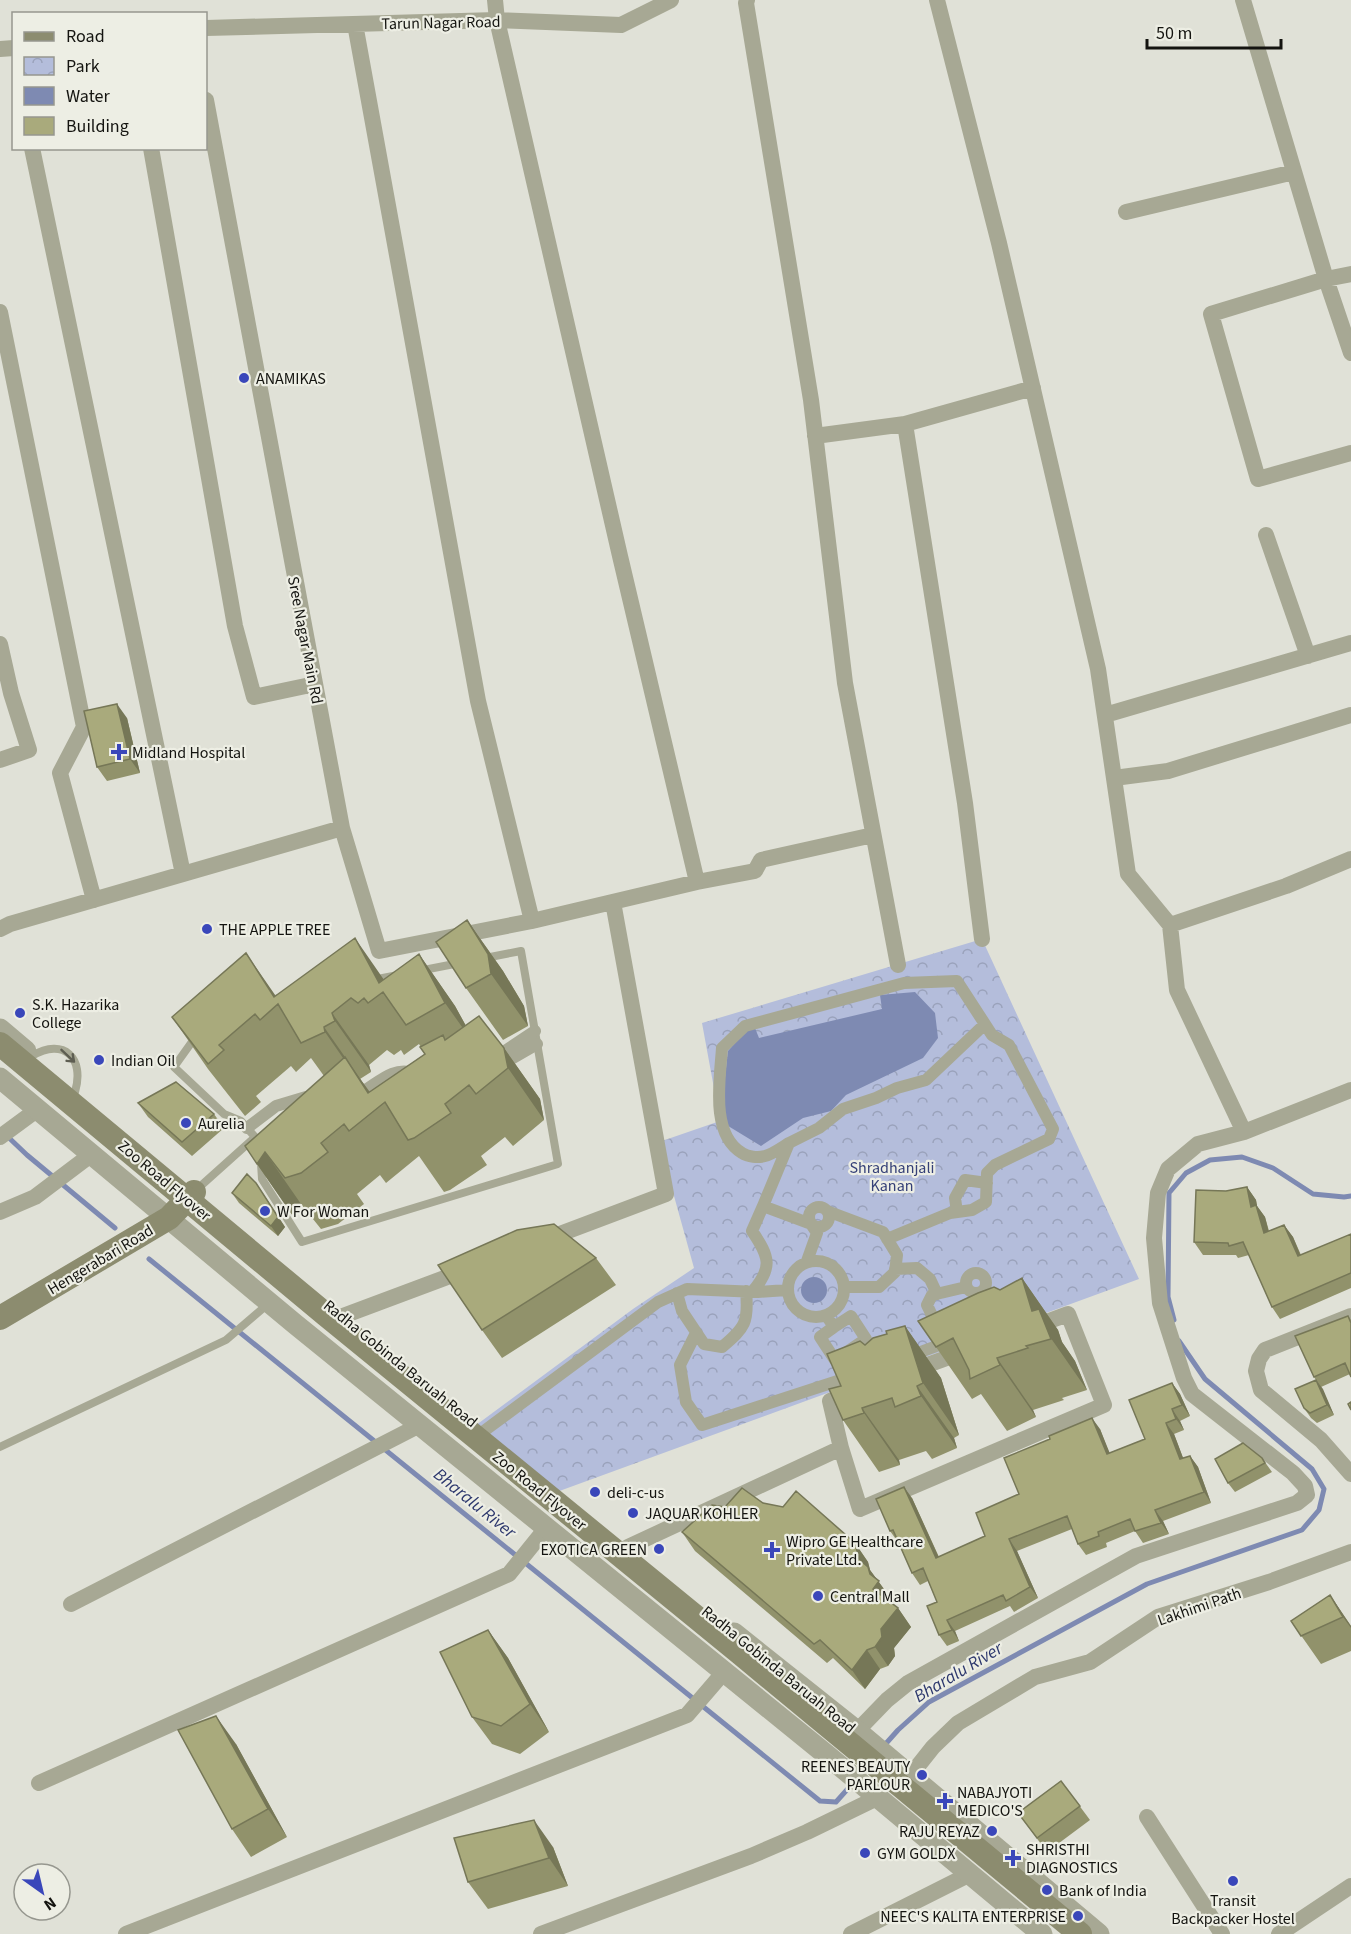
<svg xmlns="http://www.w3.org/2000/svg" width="1351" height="1934" viewBox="0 0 1351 1934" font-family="'Source Sans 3',sans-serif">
<defs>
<pattern id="park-crowns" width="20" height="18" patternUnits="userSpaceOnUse" patternTransform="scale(1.5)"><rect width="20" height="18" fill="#b4bddb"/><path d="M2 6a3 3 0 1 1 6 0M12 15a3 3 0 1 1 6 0" fill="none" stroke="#9aa2bb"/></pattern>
</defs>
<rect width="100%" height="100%" fill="#e0e1d7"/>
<path fill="url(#park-crowns)" d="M982,939L1139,1279L543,1497L464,1434L633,1309L694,1268L659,1142L720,1121L702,1023Z"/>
<path fill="#7e8ab2" d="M915,992L935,1013L938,1038L923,1058L846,1095L831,1111L803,1118L761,1146L720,1121L728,1051L753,1023L759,1038L882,1009L880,995Z
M801 1290a13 13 0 1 1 26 0a13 13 0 1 1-26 0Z"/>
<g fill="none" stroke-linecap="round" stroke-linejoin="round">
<path stroke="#7e8ab2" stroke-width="5" d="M6,1135L27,1155L115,1228
M149,1259L820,1801L836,1802L853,1783
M1174,1320L1168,1297L1169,1193L1186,1173L1210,1160L1242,1157L1273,1168L1313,1194L1344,1197L1351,1196
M882,1748L898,1730L929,1702L1147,1584L1302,1530L1319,1510L1324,1489L1312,1469L1205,1379L1179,1341"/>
<path stroke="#a7a894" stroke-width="8" d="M521,951L558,1164L302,1242L262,1179L261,1163L255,1137L241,1121L224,1114L174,1067L214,1011Z
M32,1056C64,1037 85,1058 75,1092
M195,1191L253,1139
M0,1447L226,1340L268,1304"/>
<path stroke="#a7a894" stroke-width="12" d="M493,1059L535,1031
M499,1066L537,1044
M355,1096C377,1086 389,1066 414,1073
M247,1128L276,1106L306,1097L310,1101
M789,1143L819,1128L843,1109L876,1098L897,1088L926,1080L984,1025
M763,1206L789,1143C782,1147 773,1154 765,1156C758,1158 748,1157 742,1153C710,1134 720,1079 722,1048L745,1026L904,983L957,981L992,1035L1009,1045L1053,1129L1049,1139L995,1165L987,1173L986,1202L972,1210L950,1213L887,1239
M809 1217a10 10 0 1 1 20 0a10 10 0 1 1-20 0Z
M827,1211L883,1232L897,1255L895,1272L879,1287H844
M957,1212L955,1198L965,1180L987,1183
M788 1289a28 28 0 1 1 56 0a28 28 0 1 1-56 0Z
M895,1269L917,1268L930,1279L937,1294
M966 1283a10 10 0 1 1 20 0a10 10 0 1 1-20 0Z
M752,1292C773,1268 770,1257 752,1231L763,1206L811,1224L817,1233L807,1261
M677,1293L682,1311L704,1344L722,1347C745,1328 749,1322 746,1291
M826,1315L834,1327L851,1316L866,1339L835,1360L820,1337L834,1327
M938,1328L927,1305L932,1295L966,1287
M696,1333L680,1365L686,1402L702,1425L853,1376
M907,1357L950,1341
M484,1431L658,1302L687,1289L758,1292L787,1290"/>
<path stroke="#a7a894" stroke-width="16" d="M495,0L497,20L620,556L697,882
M747,0L746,3L811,400L845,683L898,965
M937,0L999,243L1098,669L1128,874L1170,925L1177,990L1244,1132
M1243,0L1326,279L1211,314L1258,479L1351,453
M355,24L478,701L532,921
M206,28L497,20L621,25L671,0
M0,49L14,48
M32,148L183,874
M151,148L235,626L254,697L315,684
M1126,212L1294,172
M1351,274L1326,279L1351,353
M0,312L84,727L60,773L94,900
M905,424L1033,388
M815,436L905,424L965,803L982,939
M1266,535L1308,656
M0,644L11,693L29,750L0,760
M1105,715L1351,643
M1114,778L1168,771L1351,715
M342,828L379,951L532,921L697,882L755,871L761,860L873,835
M1170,925L1286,886L1351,859
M0,929L10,924L342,828L206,100
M0,1137L38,1109
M0,1212L35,1197L92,1154
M544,1240L666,1194L613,902
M343,1316L466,1270
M1351,1316L1265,1350L1259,1359L1256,1371L1261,1390L1321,1440L1351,1474
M911,1371L963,1352
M841,1448L860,1509L1104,1405L1068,1314L1033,1327
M628,1547L841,1448L830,1401L853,1392
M71,1604L420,1425
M857,1731L887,1700L908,1683L1136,1556L1297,1503L1307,1495L1305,1486L1293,1473L1192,1394L1184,1378L1160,1303L1154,1238L1158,1193L1168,1169L1198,1144L1244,1132L1351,1090
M910,1776L933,1747L958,1723L1035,1677L1090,1662L1158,1617L1269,1582L1351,1552
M39,1783L509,1574L547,1527
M1147,1817L1222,1934
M126,1934L687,1715L724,1672
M541,1934L751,1856L807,1832L877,1798
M851,1934L970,1874
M1279,1934L1351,1886"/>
<path stroke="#a7a894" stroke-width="21" d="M0,1029L26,1051
M0,1078L295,1324L828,1756L1042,1934
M734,1633L857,1731L1099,1934"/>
<path stroke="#8c8c6f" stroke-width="24" d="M0,1318L169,1218L194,1192"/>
<path stroke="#8c8c6f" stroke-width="24" d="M0,1044L325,1314L740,1653L1080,1934"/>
</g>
<path fill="#91926b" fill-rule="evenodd" d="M127,718L140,773L107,781L97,767Z
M467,920L503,971L524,1006L528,1026L503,1040L466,988Z
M419,954L455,1006L466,1026L504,1048L540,1099L544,1120L513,1146L505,1137L481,1156L487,1165L450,1190L444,1192L419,1156L386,1183L380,1175L357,1194L364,1204L338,1224L321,1229L301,1204L293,1216L257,1164L324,1076L311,1058L296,1072L291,1066L256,1096L261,1102L245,1116L208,1069L172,1017L275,996L384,980ZM419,1044L425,1054L370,1092L360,1079L371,1072L369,1065L387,1050L394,1055L401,1050L404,1055Z
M138,1103L214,1114L224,1128L192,1156L148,1117Z
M256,1183L285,1227L278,1236L239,1203L232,1193Z
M1247,1187L1256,1200L1257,1206L1265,1217L1269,1231L1284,1225L1293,1237L1301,1255L1351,1234V1288L1280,1319L1272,1307L1249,1255L1238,1258L1236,1255H1203L1194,1242L1226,1191Z
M596,1258L616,1285L502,1358L482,1330Z
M1022,1278L1058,1330L1062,1342L1075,1361L1087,1390L1062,1398L1064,1400L1033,1410L1036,1417L1007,1431L981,1394L972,1399L936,1347L1000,1290Z
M1348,1316L1351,1320V1377L1350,1374L1321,1387L1334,1415L1317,1423L1311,1418L1304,1408L1316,1380L1314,1377Z
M905,1326L941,1378L959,1435L954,1438L957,1448L932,1459L926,1451L899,1460L900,1465L879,1472L843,1420L841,1386L865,1345Z
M1172,1383L1180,1394L1190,1416L1180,1421L1184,1430L1174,1434L1183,1458L1190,1456L1198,1467L1211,1503L1163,1521L1169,1534L1143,1543L1135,1531L1106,1543L1107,1547L1086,1555L1078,1544L1072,1529L1017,1551L1038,1598L1014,1612L1010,1606L955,1631L959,1641L947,1646L939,1635L937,1602L928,1581L920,1585L912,1573L898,1542L890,1531L912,1498L939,1557L985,1536L1019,1494L1100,1429L1109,1453L1145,1439Z
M1262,1458L1272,1472L1235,1492L1228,1483Z
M763,1503L855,1543L868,1562L870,1570L892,1600L890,1602L898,1608L911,1627L894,1648L895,1656L888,1666L880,1669L865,1689L833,1658L827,1663L695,1551L682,1532L725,1507Z
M1330,1595L1351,1626V1651L1321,1664L1291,1621Z
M488,1630L508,1658L549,1732L520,1754L492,1744L472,1717Z
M236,1744L287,1837L251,1857L232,1829Z
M1061,1781L1090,1820L1047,1852L1018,1813Z
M553,1847L568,1886L488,1909L468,1882Z"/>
<path fill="#767757" d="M117,704L127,718L140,773L130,759Z
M467,920L503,971L524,1006L528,1026L491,974Z
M355,938L391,990L379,983Z
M246,953L282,1005L274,997Z
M419,954L455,1006L482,1055L445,1003Z
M332,1013L369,1065L371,1072L335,1021Z
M324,1027L380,1107L361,1084L325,1032Z
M504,1048L540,1099L544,1120L508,1068Z
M265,1152L301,1204L293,1216L257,1164Z
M256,1183L285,1227L278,1236L271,1226Z
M1247,1187L1256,1200L1257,1206L1265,1217L1272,1245L1264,1233L1251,1207Z
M1284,1225L1293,1237L1306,1269L1298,1256Z
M1022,1278L1058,1330L1062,1342L1075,1361L1087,1390L1032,1311Z
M905,1326L941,1378L959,1435L923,1383Z
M997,1358L1033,1410L1036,1417L1000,1365Z
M1316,1380L1323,1389L1334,1415L1327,1405Z
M1172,1383L1180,1394L1190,1416L1182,1405Z
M917,1386L954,1438L957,1448L921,1396Z
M862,1408L899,1460L900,1465L864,1413Z
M1172,1409L1180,1421L1184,1430L1176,1419Z
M1092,1418L1100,1429L1115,1466L1107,1454Z
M1166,1423L1174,1434L1188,1471L1180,1459Z
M1190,1456L1198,1467L1211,1503L1204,1492Z
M904,1487L912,1498L944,1569L936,1558Z
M1155,1510L1163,1521L1169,1534L1161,1523Z
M1009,1539L1017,1551L1038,1598L1030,1587Z
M855,1543L868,1562L870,1570L892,1600L886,1608L873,1589L859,1559Z
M1330,1595L1351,1626V1628L1343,1617Z
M898,1608L911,1627L894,1648L895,1656L888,1666L875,1647L881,1629Z
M947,1620L955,1631L959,1641L952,1630Z
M488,1630L508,1658L549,1732L530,1704Z
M867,1650L880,1669L865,1689L852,1670Z
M216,1716L236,1744L287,1837L268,1809Z
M534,1820L553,1847L568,1886L549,1858Z"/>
<path fill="#a9aa7c" stroke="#767757" stroke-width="1.5" d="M117,704L130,759L97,767L84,711Z
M467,920L488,954L491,974L466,988L436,942Z
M355,938L379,983L419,954L445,1003L406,1025L383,992L368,1003L364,998L358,1003L351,998L332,1013L335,1021L324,1027L325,1032L301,1043L278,1004L260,1020L255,1014L219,1045L224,1050L208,1064L172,1017L246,953L274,997Z
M479,1016L504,1048L508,1068L476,1094L469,1085L445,1104L451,1113L414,1138L408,1140L385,1102L349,1131L344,1124L321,1143L328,1152L301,1173L285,1178L265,1152L257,1164L245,1146L345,1057L368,1093L425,1054L420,1047L443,1035L445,1040Z
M176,1082L214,1114L182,1142L138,1103Z
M247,1174L256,1183L278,1217L271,1226L232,1193Z
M1247,1187L1251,1207L1256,1205L1264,1233L1284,1225L1298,1256L1351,1234V1273L1272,1307L1243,1242L1229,1246L1228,1243L1194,1242L1196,1190L1226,1191Z
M554,1224L596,1258L482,1330L438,1265L517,1230Z
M1022,1278L1032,1311L1039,1309L1051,1339L1026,1346L1028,1348L997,1358L1000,1365L970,1379L969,1370L953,1338L936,1347L918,1321L978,1293L994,1287L1000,1290Z
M1348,1316L1351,1323V1377L1345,1363L1314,1377L1295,1336Z
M905,1326L923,1383L917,1386L921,1396L895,1407L892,1398L862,1408L864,1413L843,1420L829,1389L841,1386L827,1354L860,1341L865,1345L873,1338L887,1334L886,1331Z
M1316,1380L1327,1405L1310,1413L1304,1408L1295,1389Z
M1172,1383L1182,1405L1172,1409L1176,1419L1166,1423L1180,1459L1190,1456L1204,1492L1155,1510L1161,1523L1135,1531L1130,1519L1098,1532L1099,1536L1078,1544L1067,1516L1009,1539L1030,1587L1006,1601L1003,1595L947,1620L952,1630L939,1635L927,1606L937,1602L923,1568L912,1573L893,1530L890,1531L876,1499L904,1487L936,1558L985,1536L976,1513L1019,1494L1004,1458L1050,1439L1049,1436L1092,1418L1107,1454L1145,1439L1129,1400Z
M1351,1402V1410L1348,1404Z
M1243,1443L1262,1458L1265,1463L1228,1483L1215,1459Z
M742,1488L763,1503L783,1507L796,1491L855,1543L859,1559L868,1567L870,1574L879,1581L873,1589L898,1608L881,1629L882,1637L875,1647L867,1650L852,1670L820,1640L814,1644L682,1532L712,1505L725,1507Z
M1330,1595L1343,1617L1301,1636L1291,1621Z
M488,1630L530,1704L501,1726L472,1717L440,1652Z
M216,1716L268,1809L232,1829L178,1730Z
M1061,1781L1080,1806L1037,1838L1018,1813Z
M534,1820L549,1858L468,1882L454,1838Z"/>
<defs><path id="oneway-shaft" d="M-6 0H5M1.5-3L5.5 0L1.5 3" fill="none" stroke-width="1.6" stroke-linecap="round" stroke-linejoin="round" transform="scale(1.5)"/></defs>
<use stroke="#5e5e52" href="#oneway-shaft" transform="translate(68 1056) rotate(43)"/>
<g fill="#3a47ba" stroke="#edeee4" stroke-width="2">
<circle cx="244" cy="378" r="6"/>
<path d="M116 743h6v6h6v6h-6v6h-6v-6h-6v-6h6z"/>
<circle cx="207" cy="929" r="6"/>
<circle cx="20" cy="1013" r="6"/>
<circle cx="99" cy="1060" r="6"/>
<circle cx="186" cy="1123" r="6"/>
<circle cx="265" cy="1211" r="6"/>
<circle cx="595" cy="1492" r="6"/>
<circle cx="633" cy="1513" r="6"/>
<circle cx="659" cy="1549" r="6"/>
<path d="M769 1541h6v6h6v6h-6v6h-6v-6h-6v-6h6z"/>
<circle cx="818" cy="1596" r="6"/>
<circle cx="922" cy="1775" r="6"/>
<path d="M942 1792h6v6h6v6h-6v6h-6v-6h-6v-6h6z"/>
<circle cx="992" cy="1831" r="6"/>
<circle cx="865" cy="1853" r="6"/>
<path d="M1010 1849h6v6h6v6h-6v6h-6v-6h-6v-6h6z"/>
<circle cx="1233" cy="1881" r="6"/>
<circle cx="1047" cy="1890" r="6"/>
<circle cx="1078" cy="1916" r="6"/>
</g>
<g text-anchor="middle" stroke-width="4.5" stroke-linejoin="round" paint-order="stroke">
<g font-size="16" fill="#141410" stroke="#edeee4">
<text transform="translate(441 22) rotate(-1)" y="6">Tarun Nagar Road</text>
<text transform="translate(306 640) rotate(79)" y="6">Sree Nagar Main Rd</text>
<text transform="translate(165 1180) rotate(40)" y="6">Zoo Road Flyover</text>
<text transform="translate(100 1259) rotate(-31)" y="6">Hengerabari Road</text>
<text transform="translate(401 1363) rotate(39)" y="6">Radha Gobinda Baruah Road</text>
<text transform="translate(540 1490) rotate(39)" y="6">Zoo Road Flyover</text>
<text transform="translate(1199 1606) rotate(-19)" y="6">Lakhimi Path</text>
<text transform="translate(779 1669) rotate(39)" y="6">Radha Gobinda Baruah Road</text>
</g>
<g font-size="16" fill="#141410" stroke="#edeee4" text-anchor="start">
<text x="256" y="384">ANAMIKAS</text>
<text x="132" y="758">Midland Hospital</text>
<text x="219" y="935">THE APPLE TREE</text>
<text x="32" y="1010">S.K. Hazarika<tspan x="32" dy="18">College</tspan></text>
<text x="111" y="1066">Indian Oil</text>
<text x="198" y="1129">Aurelia</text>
<text x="277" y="1217">W For Woman</text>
<text x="607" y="1498">deli-c-us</text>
<text x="645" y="1519">JAQUAR KOHLER</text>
<text x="786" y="1547">Wipro GE Healthcare<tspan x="786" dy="18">Private Ltd.</tspan></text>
<text x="647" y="1555" text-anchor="end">EXOTICA GREEN</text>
<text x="830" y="1602">Central Mall</text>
<text x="910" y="1772" text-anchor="end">REENES BEAUTY<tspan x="910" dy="18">PARLOUR</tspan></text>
<text x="957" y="1798">NABAJYOTI<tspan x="957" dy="18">MEDICO'S</tspan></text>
<text x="980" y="1837" text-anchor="end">RAJU REYAZ</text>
<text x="1026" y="1855">SHRISTHI<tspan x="1026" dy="18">DIAGNOSTICS</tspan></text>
<text x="877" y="1859">GYM GOLDX</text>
<text x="1059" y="1896">Bank of India</text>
<text x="1233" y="1906" text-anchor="middle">Transit<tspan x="1233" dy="18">Backpacker Hostel</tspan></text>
<text x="1066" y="1922" text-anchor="end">NEEC'S KALITA ENTERPRISE</text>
</g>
<g font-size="16" fill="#354077" stroke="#edeee4">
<text x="892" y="1173">Shradhanjali<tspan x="892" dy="18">Kanan</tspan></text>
</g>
<g font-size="18" font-style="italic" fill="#2d386d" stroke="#edeee4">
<text transform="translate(475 1503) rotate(39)" y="6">Bharalu River</text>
<text transform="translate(958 1672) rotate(-31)" y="6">Bharalu River</text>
</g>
</g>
<rect x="12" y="12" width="195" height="138" fill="#edeee4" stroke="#96978f" stroke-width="1.5"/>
<rect x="24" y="32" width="30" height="9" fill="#8c8c6f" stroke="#96978f" stroke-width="1.5"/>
<text x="66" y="42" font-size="18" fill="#141410">Road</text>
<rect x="24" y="57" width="30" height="18" fill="url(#park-crowns)" stroke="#96978f" stroke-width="1.5"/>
<text x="66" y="72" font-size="18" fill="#141410">Park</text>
<rect x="24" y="87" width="30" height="18" fill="#7e8ab2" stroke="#96978f" stroke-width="1.5"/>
<text x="66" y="102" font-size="18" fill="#141410">Water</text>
<rect x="24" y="117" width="30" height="18" fill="#a9aa7c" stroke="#96978f" stroke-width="1.5"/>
<text x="66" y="132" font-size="18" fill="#141410">Building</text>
<g transform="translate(42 1892) rotate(146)"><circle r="28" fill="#edeee4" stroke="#96978f" stroke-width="1.5"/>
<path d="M0-4.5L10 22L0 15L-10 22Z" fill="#3a47ba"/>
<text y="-9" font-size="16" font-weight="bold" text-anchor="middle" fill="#141410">N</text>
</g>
<path d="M1147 39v9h134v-9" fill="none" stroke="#141410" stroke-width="3"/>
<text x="1156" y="39" font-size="18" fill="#141410" stroke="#edeee4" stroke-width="4.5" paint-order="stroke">50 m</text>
</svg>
